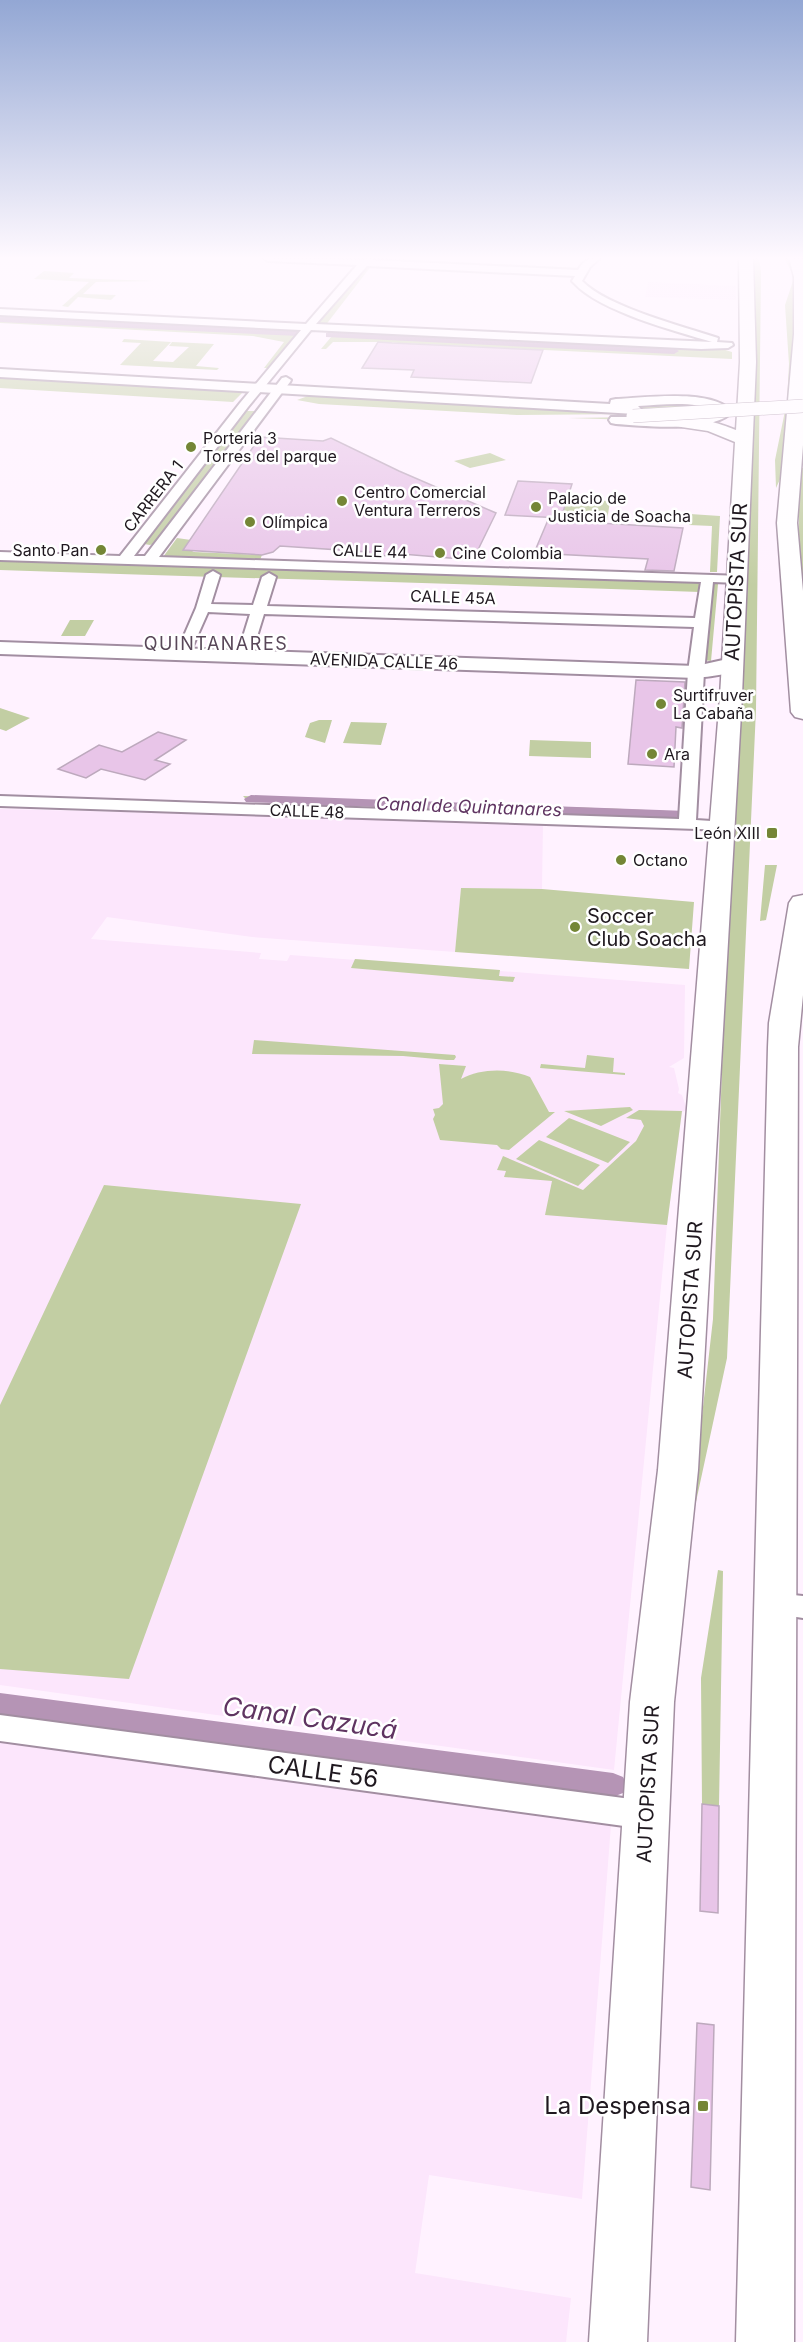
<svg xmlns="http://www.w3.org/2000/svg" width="803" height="2342" viewBox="0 0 803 2342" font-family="Inter,sans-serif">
<rect width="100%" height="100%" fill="#fff2ff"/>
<path fill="#fce6fc" d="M648,282L736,286V300L645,297Z
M0,809L543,822L542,889L461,888L455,952L252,937L107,917L91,939L261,953L259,959L287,961L290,955L685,985L684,1058L669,1067L674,1068L679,1089L678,1093L682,1095L687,1110L682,1112L667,1225L614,1770L0,1685Z
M0,1739L611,1825L582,2199L429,2175L415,2273L571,2298L566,2342H0Z"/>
<path fill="#c2cea3" d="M300,258H370L579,268L573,270Z
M751,258H759L761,272L756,709L727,1358L688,1539L713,1319Z
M784,258H792L797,286L787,464L776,488L775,460L787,401L789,364L785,305L793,281L792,273Z
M366,264L372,265L325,326H316Z
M44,271L74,273L69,278L154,281L96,282L83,294L116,295L111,300L78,297L68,307L62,306L89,282L34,279Z
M0,313L298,328L299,333L271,368H264L284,342L253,336L0,323Z
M337,330L722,349L732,352V359L378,342H333L326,349H321Z
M124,339L171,342L153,361L173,362L189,347L169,346L172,342L214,344L196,366L219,368L217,370L120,365L141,343L122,342Z
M0,375L245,390L233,402L0,388Z
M308,396L635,405L691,404L715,407L634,420L568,418L634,417L635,414L517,415L319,404L297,400Z
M246,411H255L155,543L150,545L144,544Z
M490,453L506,460L470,468L454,461Z
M800,468H803V602L798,552Z
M567,499L610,501L607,521L561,518Z
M690,514L720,516L717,572H710L712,526L689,525Z
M177,538L191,540L188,549L194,552L262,555L260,560L163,557Z
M0,559L702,580L700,592C467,584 233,578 0,570Z
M711,584H718L711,661L703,660Z
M70,620H94L85,636H61Z
M0,708L30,718L6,731L0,729Z
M319,720H332L325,743L305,737L310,723Z
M351,722L387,723L381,745L343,743Z
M530,740L591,742V758L529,756Z
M243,796L624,809L688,812L687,819L248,801Z
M765,865H777L766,920L760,921Z
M461,888L542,889L694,902L689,969L455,952Z
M355,959L500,970L499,976L515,977L513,982L351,968Z
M254,1040L455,1055L456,1057L454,1060H447L403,1056L252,1054Z
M587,1055L614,1058L613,1072L625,1073V1075L540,1068L541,1064L585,1068Z
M439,1064L466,1066L461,1079C481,1068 509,1068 530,1077L549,1112H555L509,1150L501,1149L497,1145L440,1140L433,1119L435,1115L433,1109L439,1108L443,1104Z
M630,1107L633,1110L601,1126L564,1111Z
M639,1110L682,1111L667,1225L545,1215L552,1181L504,1177L506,1171L497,1170L503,1156L583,1190L636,1141L644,1126L641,1120L626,1118Z
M569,1118L630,1142L608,1163L546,1137Z
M539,1140L600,1165L578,1186L516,1159Z
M104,1185L301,1204L129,1679L0,1669V1405Z
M718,1570L723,1571L719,1806L702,1804L701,1678Z
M0,1694L614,1775L612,1796L0,1715Z"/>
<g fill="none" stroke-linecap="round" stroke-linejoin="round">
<path fill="#b594b5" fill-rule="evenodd" d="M0,316L299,330L303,333L299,336L0,322Z
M329,332L674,348L679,351L674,354L326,337V333Z
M251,795L687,811L694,815L687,819L246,802L244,799Z
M0,1693L613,1773L623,1777L627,1785L623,1793L613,1797L0,1715Z"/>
</g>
<path fill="#e8c5e8" stroke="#bda9bd" stroke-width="1.5" d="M378,342L392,343L543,350L531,383L411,377L414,370L362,368Z
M260,437L323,441L331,438L399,471L496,513L473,560L390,553L388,556L367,554L369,552L280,546L273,552L262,555L183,550Z
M518,481L572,484L561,518L505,515Z
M548,520L683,528L674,571L645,570L648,559L534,553Z
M636,680L685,682L682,728L676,727L674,767L628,764Z
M158,732L186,740L155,760L170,764L145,780L101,769L86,778L58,769L99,745L122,752Z
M702,1804L719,1806L718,1913L700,1911Z
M697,2023L714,2025L710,2190L691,2187Z"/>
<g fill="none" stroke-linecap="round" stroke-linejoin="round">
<g stroke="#a28ea1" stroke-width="4">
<path id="minor" d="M264,258L362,260L373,258L372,260L578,270C584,260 589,258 600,258L590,267L582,281C607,307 682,326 718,338L717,342L732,343L733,345L728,348L701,349L311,330L248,407L134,556H145L282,378L286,377L291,380L290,382L159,557L743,576L745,579L738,583L713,582L704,672L696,820L727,822L730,826L727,830L0,806V796L679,819L688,672L694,627L264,614L251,656L244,660L237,656L250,614L208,612L188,657L183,658L176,654L196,608L206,575L213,571L220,575L211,604L253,605L262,577L269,573L276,577L267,606L695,618L701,582L0,560V552L120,556L240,403L301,330L0,315V309L306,324L357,265L268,261ZM367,266L575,276L572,281L574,283C599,311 675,331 712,342L316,324Z
M774,1593L803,1596V1618L764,1612L760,1604L764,1596Z
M0,1715L646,1801L657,1805L662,1815L657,1825L646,1829L0,1741Z"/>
</g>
<g stroke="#a28ea1" stroke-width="4">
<path id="major" d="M0,369L610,404L611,400L616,399C644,398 713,388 732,412C714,433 643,426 616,424L611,423L609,420L611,417H690L715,411C694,400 661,405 638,406L642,410L635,414L0,377Z
M0,642L696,666L732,658L739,660L742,664C732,676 710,676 696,678L0,654Z"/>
</g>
<g stroke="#a28ea1" stroke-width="3">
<path id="highway" d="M739,258H753L756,362L742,696L698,1470L674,1702L647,2342H589L630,1702L658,1470L720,696L735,442L708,431L668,425L666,421C676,409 722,424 736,430L740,362Z
M789,258L803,259V445L797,523L803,591V719L795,717L791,712L777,523L794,334V277Z
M803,895V995L798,1047L794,2342H736L768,1047L769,1023L789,903L793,897Z"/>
</g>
<use href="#minor" fill="#fff" fill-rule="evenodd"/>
<use href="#major" fill="#fff" fill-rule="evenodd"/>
<use href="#highway" fill="#fff" fill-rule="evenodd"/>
<g stroke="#a28ea1" stroke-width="14" stroke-linecap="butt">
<path id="major-bridge" d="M633,416L803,406"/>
</g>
<use href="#major-bridge" stroke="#fff" stroke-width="13"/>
</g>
<linearGradient id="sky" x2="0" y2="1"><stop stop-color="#93a7d4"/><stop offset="0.44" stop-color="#fff9ff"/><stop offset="1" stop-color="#fff9ff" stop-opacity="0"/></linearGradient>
<rect width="803" height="586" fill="url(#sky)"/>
<g fill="#748636" stroke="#fff" stroke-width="2">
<circle cx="191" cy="447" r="6"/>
<circle cx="342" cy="501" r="6"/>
<circle cx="536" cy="507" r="6"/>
<circle cx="250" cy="522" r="6"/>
<circle cx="101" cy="550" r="6"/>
<circle cx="440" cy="553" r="6"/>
<circle cx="661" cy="704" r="6"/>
<circle cx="652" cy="754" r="6"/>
<rect x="766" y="827" width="12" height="12" rx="3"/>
<circle cx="621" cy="860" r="6"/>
<circle cx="575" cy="927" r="6"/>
<rect x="697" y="2100" width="12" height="12" rx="3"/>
</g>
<g text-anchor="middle" stroke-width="5" stroke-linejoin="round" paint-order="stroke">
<g font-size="16" fill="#1f181f" stroke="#fff" text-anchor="start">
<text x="203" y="444">Porteria 3<tspan x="203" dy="18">Torres del parque</tspan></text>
<text x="354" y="498">Centro Comercial<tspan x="354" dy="18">Ventura Terreros</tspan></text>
<text x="548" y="504">Palacio de<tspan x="548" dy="18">Justicia de Soacha</tspan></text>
<text x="262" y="528">Olímpica</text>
<text x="89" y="556" text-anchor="end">Santo Pan</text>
<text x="452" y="559">Cine Colombia</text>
<text x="673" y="701">Surtifruver<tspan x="673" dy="18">La Cabaña</tspan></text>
<text x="664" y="760">Ara</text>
<text x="760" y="839" text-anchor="end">León XIII</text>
<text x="633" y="866">Octano</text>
</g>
<g font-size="16" fill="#1f181f" stroke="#fff">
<text transform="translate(153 496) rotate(-52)" y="6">CARRERA 1</text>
<text transform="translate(370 551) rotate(2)" y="6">CALLE 44</text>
<text transform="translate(453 597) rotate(2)" y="6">CALLE 45A</text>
<text transform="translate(384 661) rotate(2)" y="6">AVENIDA CALLE 46</text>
<text transform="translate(307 811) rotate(2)" y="6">CALLE 48</text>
</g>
<g font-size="18" letter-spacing="1.5" fill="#594759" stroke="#fff">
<text x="216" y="650">QUINTANARES</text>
</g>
<g font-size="18" font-style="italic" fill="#5f3461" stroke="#fff">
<text transform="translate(469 807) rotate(2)" y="6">Canal de Quintanares</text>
</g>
<g font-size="20" fill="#1f181f" stroke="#fff">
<text transform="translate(736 582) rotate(-87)" y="7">AUTOPISTA SUR</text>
<text transform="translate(690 1300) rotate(-86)" y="7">AUTOPISTA SUR</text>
<text transform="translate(648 1784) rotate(-87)" y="7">AUTOPISTA SUR</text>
</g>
<g font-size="20" fill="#1f181f" stroke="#fff" text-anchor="start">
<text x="587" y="923">Soccer<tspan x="587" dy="23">Club Soacha</tspan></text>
</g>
<g font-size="24" fill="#1f181f" stroke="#fff">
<text transform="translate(323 1772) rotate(8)" y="8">CALLE 56</text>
</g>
<g font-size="24" fill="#1f181f" stroke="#fff" text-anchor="end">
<text x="691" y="2114">La Despensa</text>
</g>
<g font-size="26" font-style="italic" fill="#5f3461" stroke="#fff">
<text transform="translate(310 1718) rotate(8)" y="9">Canal Cazucá</text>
</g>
</g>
</svg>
